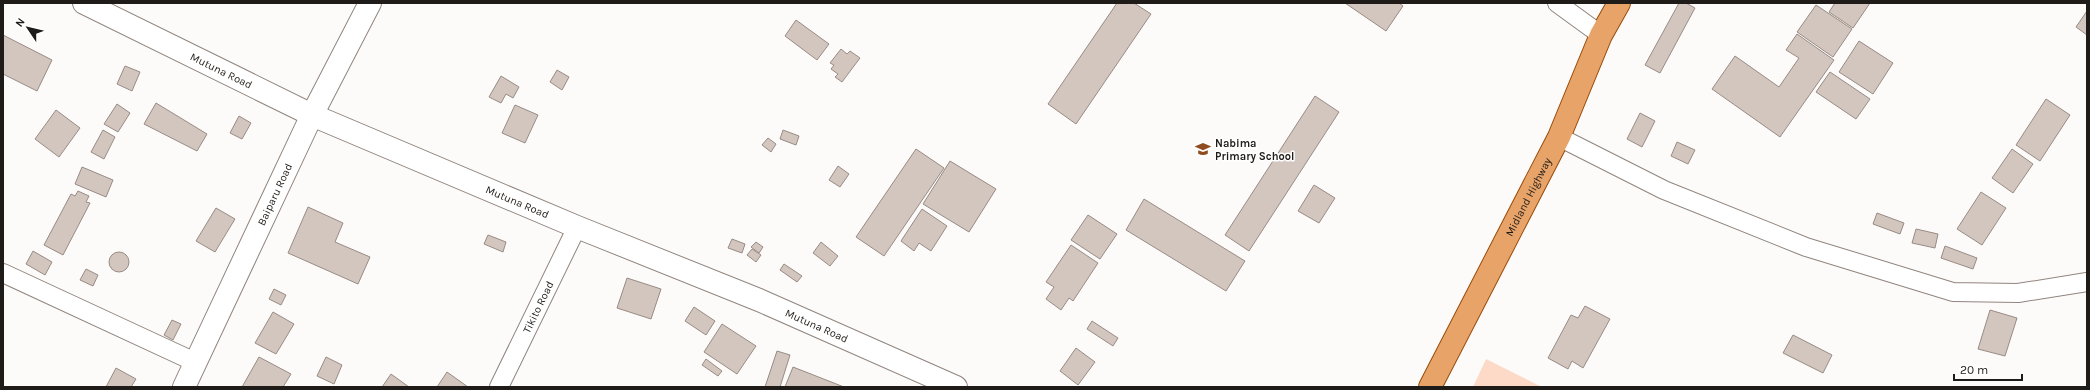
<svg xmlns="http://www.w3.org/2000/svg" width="2090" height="390" viewBox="0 0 2090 390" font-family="Karla,sans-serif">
<rect width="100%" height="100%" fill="#fdfbf9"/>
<path fill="#fddac7" d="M1486,359L1542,387H1473Z"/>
<path fill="#d3c6bf" stroke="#988b85" d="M1117,3H1134L1151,14L1076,124L1048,104Z
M1345,3H1399L1403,6L1386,31Z
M1679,3H1686L1695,8L1660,73L1645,65Z
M1835,3H1870L1853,28L1829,12Z
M1816,5L1852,29L1833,57L1797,32Z
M2087,11V35L2076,27Z
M796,20L829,44L817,60L785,36Z
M1797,34L1834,60L1780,137L1712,89L1735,56L1779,87L1799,58L1786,50Z
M3,35L52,60L37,91L3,74Z
M1859,41L1893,63L1873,94L1839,72Z
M841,49L847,54L850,51L860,58L842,82L835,77L838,74L831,69L834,65L830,63Z
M125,66L140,72L132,91L117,84Z
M557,70L569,77L562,90L550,82Z
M1830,72L1870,99L1856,119L1816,92Z
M501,76L519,87L513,98L506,94L501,103L489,97Z
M1315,96L1339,112L1249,251L1225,235Z
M2046,99L2070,115L2040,161L2016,145Z
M156,103L207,134L197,151L144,124Z
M117,104L130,113L118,132L104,124Z
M515,105L538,115L525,143L502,133Z
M56,110L80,128L59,157L35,139Z
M1640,113L1655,121L1642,147L1627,139Z
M239,116L251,123L242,139L230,133Z
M103,130L115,137L104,159L91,152Z
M783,130L799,136L796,145L780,139Z
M768,138L776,144L771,152L762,145Z
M1677,142L1695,150L1688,164L1671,156Z
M916,149L944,168L884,256L856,237Z
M2012,149L2033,164L2013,193L1992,178Z
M950,161L996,189L969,232L923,204Z
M838,166L849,174L840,187L829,180Z
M82,167L113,180L106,197L75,184Z
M1314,185L1335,198L1319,223L1298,211Z
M78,191L89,196L86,202L90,203L63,255L44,245L71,194L75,196Z
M1981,192L2006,208L1982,245L1957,229Z
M1144,199L1245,261L1226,291L1126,230Z
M308,207L343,223L335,242L370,257L358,284L288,253Z
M216,208L235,219L215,252L196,241Z
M922,209L947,226L931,251L919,243L914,251L901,241Z
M1877,213L1904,223L1900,234L1873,224Z
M1088,215L1117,234L1100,259L1071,240Z
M1916,229L1938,234L1935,248L1912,243Z
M488,235L506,242L503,252L484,244Z
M732,239L745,244L742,253L728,248Z
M756,242L763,247L759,253L751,247Z
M821,242L838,256L830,266L813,253Z
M1071,245L1098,263L1073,301L1069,298L1061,310L1046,299L1054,287L1046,282Z
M1945,246L1977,258L1973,269L1941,258Z
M752,249L761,255L756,262L747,255Z
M33,251L52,262L45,275L26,264Z
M109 262a10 10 0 1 1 20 0a10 10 0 1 1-20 0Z
M784,264L802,276L797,282L780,270Z
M86,269L98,275L93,286L80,280Z
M627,278L661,289L651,319L617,308Z
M274,289L286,295L281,305L269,299Z
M1585,306L1610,319L1583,368L1572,361L1568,369L1548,358L1571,315L1578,318Z
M694,307L715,321L706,335L685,321Z
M1990,310L2017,318L2005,356L1978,349Z
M273,312L294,324L276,354L255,343Z
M172,320L181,324L173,340L164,335Z
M1092,321L1118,338L1113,346L1087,329Z
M722,324L756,346L737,374L704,352Z
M1793,335L1832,355L1823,373L1783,353Z
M1076,348L1095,362L1078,385L1060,371Z
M777,351L790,355L780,387H765Z
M259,357L291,374L283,387H242Z
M326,357L342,365L334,384L317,376Z
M706,359L722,371L718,376L702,365Z
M793,367L844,387H785Z
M116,368L136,379L131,387H106Z
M447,372L468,387H437Z
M391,374L409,387H382Z"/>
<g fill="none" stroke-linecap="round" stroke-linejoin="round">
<g stroke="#91857f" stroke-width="20">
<g id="street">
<path d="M1557,3L1601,35"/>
<path d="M1559,137L1664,190L1806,247L1953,292L2018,293L2087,282"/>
<path d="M3,273L195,362"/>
<path id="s1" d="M499,387L577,227"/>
</g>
</g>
<g stroke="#91857f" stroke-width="24">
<g id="secondary">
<path id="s2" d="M84,3L312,115L577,227L759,300L956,387"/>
<path id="s3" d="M184,387L312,115L370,3"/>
</g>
</g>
<g stroke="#984b0a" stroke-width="24">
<g id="primary">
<path id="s4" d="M1430,387L1559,137L1601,35L1619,3"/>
</g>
</g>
<use href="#street" stroke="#fff" stroke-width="18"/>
<use href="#secondary" stroke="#fff" stroke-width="22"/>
<use href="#primary" stroke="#e8a368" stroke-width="22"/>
</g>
<defs>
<g id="school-bare" transform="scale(1.2)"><path d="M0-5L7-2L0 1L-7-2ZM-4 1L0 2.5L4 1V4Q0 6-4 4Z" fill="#904b20" stroke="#fff" stroke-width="2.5" paint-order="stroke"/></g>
</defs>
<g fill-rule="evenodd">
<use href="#school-bare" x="1203" y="149"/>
</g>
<g text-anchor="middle" stroke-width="3" stroke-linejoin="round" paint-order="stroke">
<g font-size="11" fill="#1f1b18" stroke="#fff">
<text dy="4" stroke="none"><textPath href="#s2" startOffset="153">Mutuna Road</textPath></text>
<text dy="4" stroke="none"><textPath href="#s3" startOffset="213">Baiparu Road</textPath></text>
<text dy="4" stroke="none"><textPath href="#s4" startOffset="214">Midland Highway</textPath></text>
<text dy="4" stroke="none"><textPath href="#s2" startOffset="477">Mutuna Road</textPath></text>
<text dy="4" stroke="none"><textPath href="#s1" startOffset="89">Tikito Road</textPath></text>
<text dy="4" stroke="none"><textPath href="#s2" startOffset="801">Mutuna Road</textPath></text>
</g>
<g font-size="11" font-weight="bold" fill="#1f1b18" stroke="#fff" text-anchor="start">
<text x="1215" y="147">Nabima<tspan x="1215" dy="13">Primary School</tspan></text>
</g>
</g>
<rect width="2090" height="390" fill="none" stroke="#1f1b18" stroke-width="8"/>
<g transform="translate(28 28) rotate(305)" stroke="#ffffff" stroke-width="3" paint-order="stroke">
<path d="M0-3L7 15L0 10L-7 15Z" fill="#1f1b18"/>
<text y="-6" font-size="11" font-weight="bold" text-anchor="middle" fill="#1f1b18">N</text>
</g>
<path d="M1954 374v6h68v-6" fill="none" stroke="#1f1b18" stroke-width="2"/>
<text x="1960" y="374" font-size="12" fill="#1f1b18" stroke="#ffffff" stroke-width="3" paint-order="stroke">20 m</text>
</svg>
